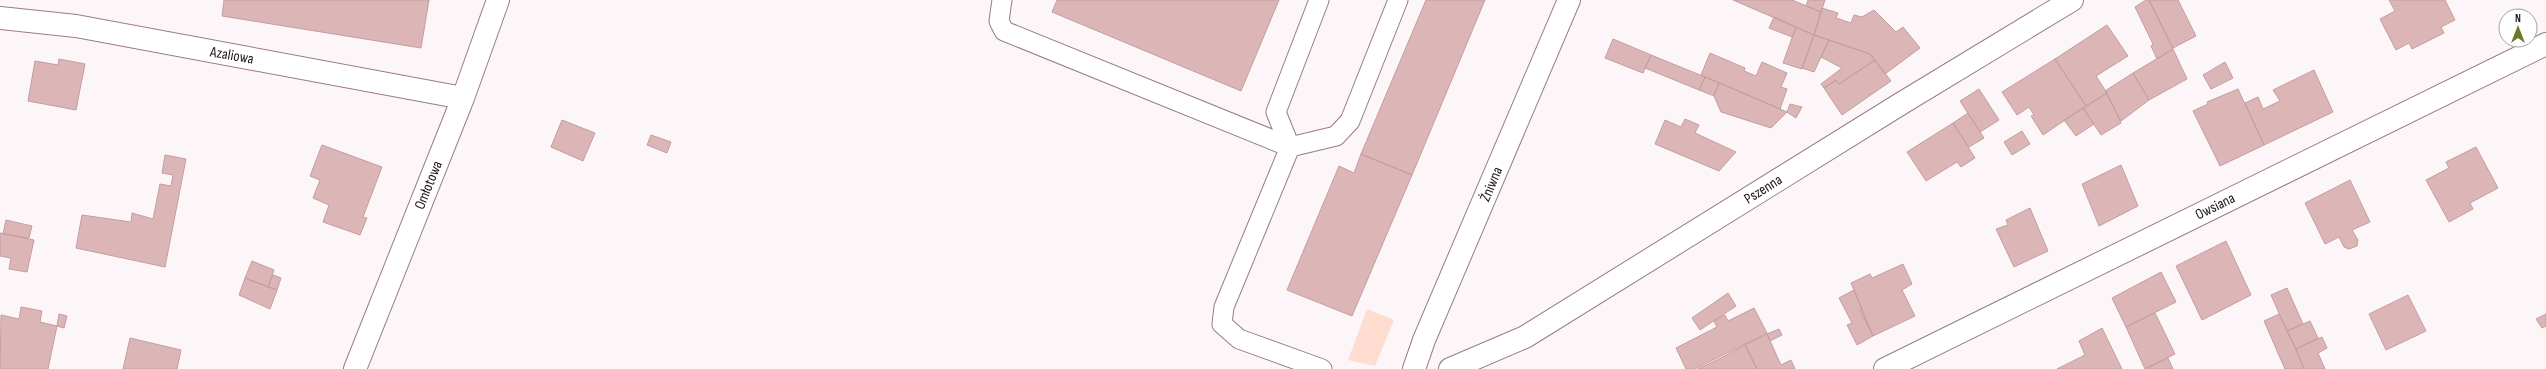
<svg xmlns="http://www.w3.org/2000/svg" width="2546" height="369" viewBox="0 0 2546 369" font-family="'Sofia Sans Condensed',sans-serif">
<rect width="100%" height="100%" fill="#fdf6f9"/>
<path fill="#fedcd0" d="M1367,309L1394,320L1375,366L1348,360Z"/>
<path fill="#dcb5b7" stroke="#c39d9f" d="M224,0H429L421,48L222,16Z
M1057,0H1279L1241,91L1052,12Z
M1426,0H1485L1412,175L1361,154Z
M1733,0H1792L1821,12L1814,35Z
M1808,0H1825L1821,12L1806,6Z
M2146,0H2149L2173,49L2157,59L2151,46L2153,44L2135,7Z
M2149,0H2178L2196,36L2173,48Z
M2389,0H2445L2455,20L2441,27L2444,33L2412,49L2409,43L2396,50L2380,19L2395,11Z
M1822,8L1838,13L1836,18L1851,23L1854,15L1862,17L1874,10L1896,32L1903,27L1920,48L1885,74L1870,54L1814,35Z
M1774,17L1796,27L1792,37L1769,28Z
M2107,25L2128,56L2096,76L2107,93L2086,106L2055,59Z
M1796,27L1814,35L1802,69L1783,63Z
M1814,35L1829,40L1814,72L1802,68Z
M1613,39L1651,55L1643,73L1605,58Z
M1829,40L1870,54L1875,60L1839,84L1836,80L1824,88L1821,84L1842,68L1821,57Z
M2173,49L2187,79L2149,100L2133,73Z
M1710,53L1745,68L1744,71L1756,76L1762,62L1787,73L1781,87L1787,89L1780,109L1701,75Z
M1651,55L1705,77L1699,90L1645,68Z
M59,59L85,64L76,110L28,101L35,61L58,65Z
M2055,59L2086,106L2043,135L2031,116L2034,115L2029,107L2017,115L2002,92Z
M1875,60L1891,81L1842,115L1824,88L1836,80L1839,84Z
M2225,62L2233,78L2211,89L2203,75Z
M2314,70L2333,112L2264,145L2245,103L2258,97L2263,109L2280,101L2273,90Z
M2133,73L2149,100L2121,121L2105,91Z
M1705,77L1719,83L1714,96L1699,90Z
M1719,83L1736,90L1787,112L1771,128L1721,112L1714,96Z
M1979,89L1999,120L1980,132L1960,101Z
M2238,89L2264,145L2220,166L2193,111L2208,104L2207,102Z
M2107,93L2121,123L2101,135L2083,108Z
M1790,104L1802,107L1796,118L1787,112Z
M2083,108L2094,124L2076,136L2064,120Z
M1968,113L1984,138L1969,147L1953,123Z
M1685,119L1699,125L1695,133L1736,152L1719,171L1655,144L1665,120L1681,127Z
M562,120L595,133L583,161L551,147Z
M1953,123L1975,158L1961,167L1957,162L1926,181L1907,152Z
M2022,131L2030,144L2012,155L2004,142Z
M651,135L671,142L667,153L647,145Z
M322,145L382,167L363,217L367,218L360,235L323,222L329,205L313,198L320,180L310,176Z
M2476,147L2498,188L2470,203L2473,209L2449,222L2426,180L2449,168L2446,162Z
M1361,154L1412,175L1352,316L1287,290L1339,166L1354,173Z
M165,155L186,159L165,267L76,248L82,215L131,222L132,213L153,219L160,184L171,186L173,175L162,173Z
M2121,165L2138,206L2099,226L2082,184Z
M2350,180L2370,222L2352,230L2358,240L2357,246L2349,249L2344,247L2339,237L2325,244L2305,203Z
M2030,208L2048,251L2014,267L1996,229L2008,225L2006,220Z
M6,220L32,226L29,238L3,234Z
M0,233L34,240L27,272L9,269L11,258L0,256Z
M2226,241L2251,295L2202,320L2176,266Z
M252,261L274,270L268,287L245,278Z
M1903,264L1912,284L1902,290L1915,316L1873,336L1860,310L1862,309L1851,283L1870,274L1872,278Z
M2161,272L2176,302L2126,327L2112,298Z
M273,275L281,278L277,290L268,287Z
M245,278L277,290L270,309L239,295Z
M2287,288L2303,324L2287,331L2271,295Z
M1854,290L1873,336L1857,345L1847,325L1852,323L1839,298Z
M1728,293L1736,306L1700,330L1692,318Z
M2408,295L2426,331L2386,350L2369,314Z
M21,307L42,311L40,322L57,326L48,369H0L1,315L19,319Z
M1754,308L1767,333L1695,369H1686L1676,348L1717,327L1714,321L1725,315L1728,321Z
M2155,313L2175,354L2145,369L2126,327Z
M59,314L67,316L64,328L57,326Z
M2279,314L2296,349L2304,369H2285L2281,360L2264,321Z
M2546,314V326L2542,328L2536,319Z
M2310,321L2318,338L2296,349L2287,331Z
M2102,328L2122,369H2057L2085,355L2079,341Z
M1779,329L1782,335L1770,341L1767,334Z
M1767,334L1781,365L1791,360L1795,369H1757L1745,345Z
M2322,337L2327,348L2318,353L2325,369H2304L2296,349Z
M130,338L181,350L177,369H123Z
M1745,345L1757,369H1698L1719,359Z
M2168,358L2173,369H2145Z"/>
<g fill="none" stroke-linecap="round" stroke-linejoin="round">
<g stroke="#9b7a89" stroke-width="21">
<path id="service" d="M1002,0L999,21L1004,31L1290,147L1336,136L1350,121L1398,0
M1319,0L1276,112L1290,147L1224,307L1222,324L1239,339L1322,369"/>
</g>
<g stroke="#9b7a89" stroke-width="24">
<path id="minor" d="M0,18L76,26L463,98
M355,369L463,98L498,0
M1414,369L1424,340L1569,0
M1450,369L1525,337L1902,103L2072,0
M1885,369L2546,44"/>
</g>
<use href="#service" stroke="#fff" stroke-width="19"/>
<use href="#minor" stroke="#fff" stroke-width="22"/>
</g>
<g text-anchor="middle" stroke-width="3" stroke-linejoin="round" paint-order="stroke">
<g font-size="15" fill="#1f1318" stroke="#fff">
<text transform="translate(232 55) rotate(10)" y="5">Azaliowa</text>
<text transform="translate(1491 184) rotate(-67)" y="5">Żniwna</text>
<text transform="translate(428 185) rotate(-68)" y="5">Omłotowa</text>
<text transform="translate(1763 189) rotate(-32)" y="5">Pszenna</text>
<text transform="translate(2215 206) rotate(-26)" y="5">Owsiana</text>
</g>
</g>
<g transform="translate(2518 28)"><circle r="19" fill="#ffffff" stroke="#a5a1a3"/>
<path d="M0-3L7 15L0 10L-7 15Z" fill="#6c7824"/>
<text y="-6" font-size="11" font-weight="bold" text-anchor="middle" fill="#1f1318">N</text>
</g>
</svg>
